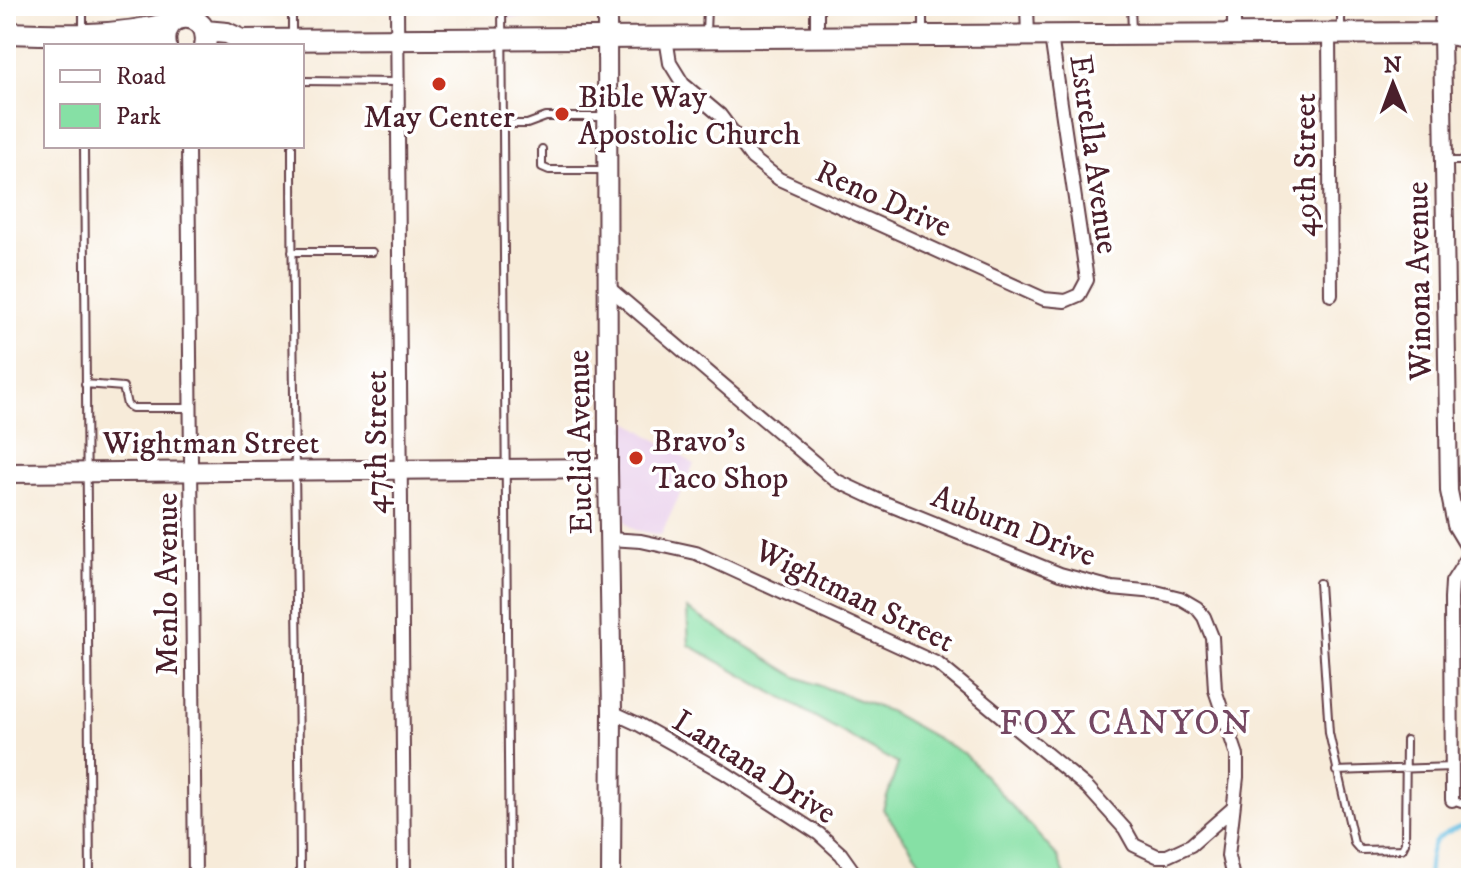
<svg xmlns="http://www.w3.org/2000/svg" width="1477" height="884" viewBox="0 0 1477 884" font-family="'IM FELL DW Pica',serif">
<rect width="100%" height="100%" fill="#fff"/>
<filter id="ink" filterUnits="userSpaceOnUse"><feTurbulence type="fractalNoise" baseFrequency=".0125" numOctaves="2"/><feDisplacementMap in="SourceGraphic" scale="16" xChannelSelector="R" yChannelSelector="G"/><feConvolveMatrix kernelMatrix="1 2 1 2 8 2 1 2 1" color-interpolation-filters="sRGB"/></filter>
<filter id="wash" filterUnits="userSpaceOnUse"><feTurbulence type="fractalNoise" baseFrequency=".006" numOctaves="4" result="noise"/><feDisplacementMap in="SourceGraphic" scale="32" xChannelSelector="R" yChannelSelector="G"/><feGaussianBlur stdDeviation="1.8" result="paint"/><feColorMatrix in="noise" values="0 0 0 0 0 0 0 0 0 0 0 0 0 0 0 0 0 1.4 0 .05"/><feComposite in="paint" operator="in"/></filter>
<g filter="url(#wash)">
<rect width="100%" height="100%" fill="#f7ebd9"/>
<path fill="#ead1ec" d="M499,6H594L591,14L586,17L500,18Z
M619,416L694,464L661,535L635,530L627,524L622,514L619,498Z"/>
<path fill="#86e0a5" stroke="#688068" stroke-width="2" d="M687,609L797,677L888,711L965,754L1058,857L1066,878H932L883,809L898,764L689,645Z"/>
<g fill="none" stroke-linecap="round" stroke-linejoin="round">
<path stroke="#65bee2" stroke-width="4" d="M1428,878C1431,836 1432,839 1471,822"/>
</g>
</g>
<g filter="url(#ink)">
<g fill="none" stroke-linecap="round" stroke-linejoin="round">
<g stroke="#643e45" stroke-width="10">
<path id="service" d="M83,6V29
M292,6V34
M502,6L509,878
M923,6V33
M1131,6L1132,31
M1341,6V30
M706,34L707,6
M302,81L398,82
M503,124H527L546,117H606
M84,146L90,878
M292,146C292,390 299,634 300,878
M542,149V167L549,170H603
M1444,161H1471
M292,252H372
M85,384L123,387L127,405L132,408H191
M1319,583L1329,733L1354,843L1360,850L1402,849L1405,843L1406,740
M1336,771L1452,767
M1452,800L1464,804L1471,802"/>
</g>
<g stroke="#643e45" stroke-width="16">
<path id="minor" d="M397,6L404,878
M1027,6L1028,36
M1234,6V34
M1329,33L1331,295
M817,37V6
M666,38L670,63L683,84L720,115L752,158L779,179L1044,299L1065,301L1079,295L1087,280L1051,36
M188,146L195,878
M608,287L835,480L880,501L1060,574L1112,588L1156,592L1180,598L1197,608L1204,617L1212,637L1215,690L1237,755V777L1228,856L1233,878
M610,539L641,541L696,553L938,664L1088,788L1125,829L1134,845L1157,856H1167L1191,845L1232,809
M612,712L638,724L725,773L819,834L841,854L858,878
M1452,800L1451,599L1452,582L1471,552"/>
</g>
<g stroke="#643e45" stroke-width="20">
<path id="tertiary" d="M1445,6L1442,33L1449,491L1456,525L1471,550"/>
</g>
<g stroke="#643e45" stroke-width="22">
<path id="secondary" d="M607,6L608,468L612,712L611,878
M6,473L608,468"/>
</g>
<g stroke="#643e45" stroke-width="24">
<path id="primary" d="M205,31L227,33L242,40L1442,33L1471,38
M6,33C61,35 117,37 170,23
M1442,33L1464,18H1471
M110,45L152,46
M166,46C159,8 213,9 205,46"/>
</g>
<use href="#service" stroke="#fff" stroke-width="6"/>
<use href="#minor" stroke="#fff" stroke-width="12"/>
<use href="#tertiary" stroke="#fff" stroke-width="16"/>
<use href="#secondary" stroke="#fff" stroke-width="18"/>
<use href="#primary" stroke="#fff" stroke-width="20"/>
</g>
</g>
<g fill="#c8321e" stroke="#fff" stroke-width="3">
<circle cx="439" cy="84" r="8"/>
<circle cx="562" cy="114" r="8"/>
<circle cx="636" cy="458" r="8"/>
</g>
<g text-anchor="middle" stroke-width="7" stroke-linejoin="round" paint-order="stroke">
<g font-size="32" fill="#4a1f2b" stroke="#fff" text-anchor="start">
<text x="578" y="107">Bible Way<tspan x="578" dy="37">Apostolic Church</tspan></text>
<text x="439" y="127" text-anchor="middle">May Center</text>
<text x="652" y="451">Bravo's<tspan x="652" dy="37">Taco Shop</tspan></text>
</g>
<g font-size="32" fill="#4a1f2b" stroke="#fff">
<text transform="translate(1095 154) rotate(82)" y="11">Estrella Avenue</text>
<text transform="translate(1304 165) rotate(-90)" y="11">49th Street</text>
<text transform="translate(884 198) rotate(24)" y="11">Reno Drive</text>
<text transform="translate(1418 281) rotate(-91)" y="11">Winona Avenue</text>
<text x="211" y="453">Wightman Street</text>
<text transform="translate(375 442) rotate(-90)" y="11">47th Street</text>
<text transform="translate(579 442) rotate(-91)" y="11">Euclid Avenue</text>
<text transform="translate(1014 525) rotate(21)" y="11">Auburn Drive</text>
<text transform="translate(166 584) rotate(-90)" y="11">Menlo Avenue</text>
<text transform="translate(855 595) rotate(26)" y="11">Wightman Street</text>
<text transform="translate(755 766) rotate(32)" y="11">Lantana Drive</text>
</g>
<g font-size="36" letter-spacing="2" fill="#754762" stroke="#fff">
<text x="1126" y="734">FOX CANYON</text>
</g>
</g>
<rect width="1477" height="884" fill="none" stroke="#fff" stroke-width="32"/>
<rect x="44" y="44" width="260" height="104" fill="#ffffff" stroke="#b7a5aa" stroke-width="2"/>
<rect x="60" y="70" width="40" height="12" fill="#ffffff" stroke="#b7a5aa" stroke-width="2"/>
<text x="116" y="84" font-size="24" fill="#4a1f2b">Road</text>
<rect x="60" y="104" width="40" height="24" fill="#86e0a5" stroke="#b7a5aa" stroke-width="2"/>
<text x="116" y="124" font-size="24" fill="#4a1f2b">Park</text>
<g transform="translate(1393 84) rotate(359)" stroke="#ffffff" stroke-width="6" paint-order="stroke">
<path d="M0-6L14 30L0 20L-14 30Z" fill="#4a1f2b"/>
<text y="-12" font-size="22" font-weight="bold" text-anchor="middle" fill="#4a1f2b">N</text>
</g>
</svg>
